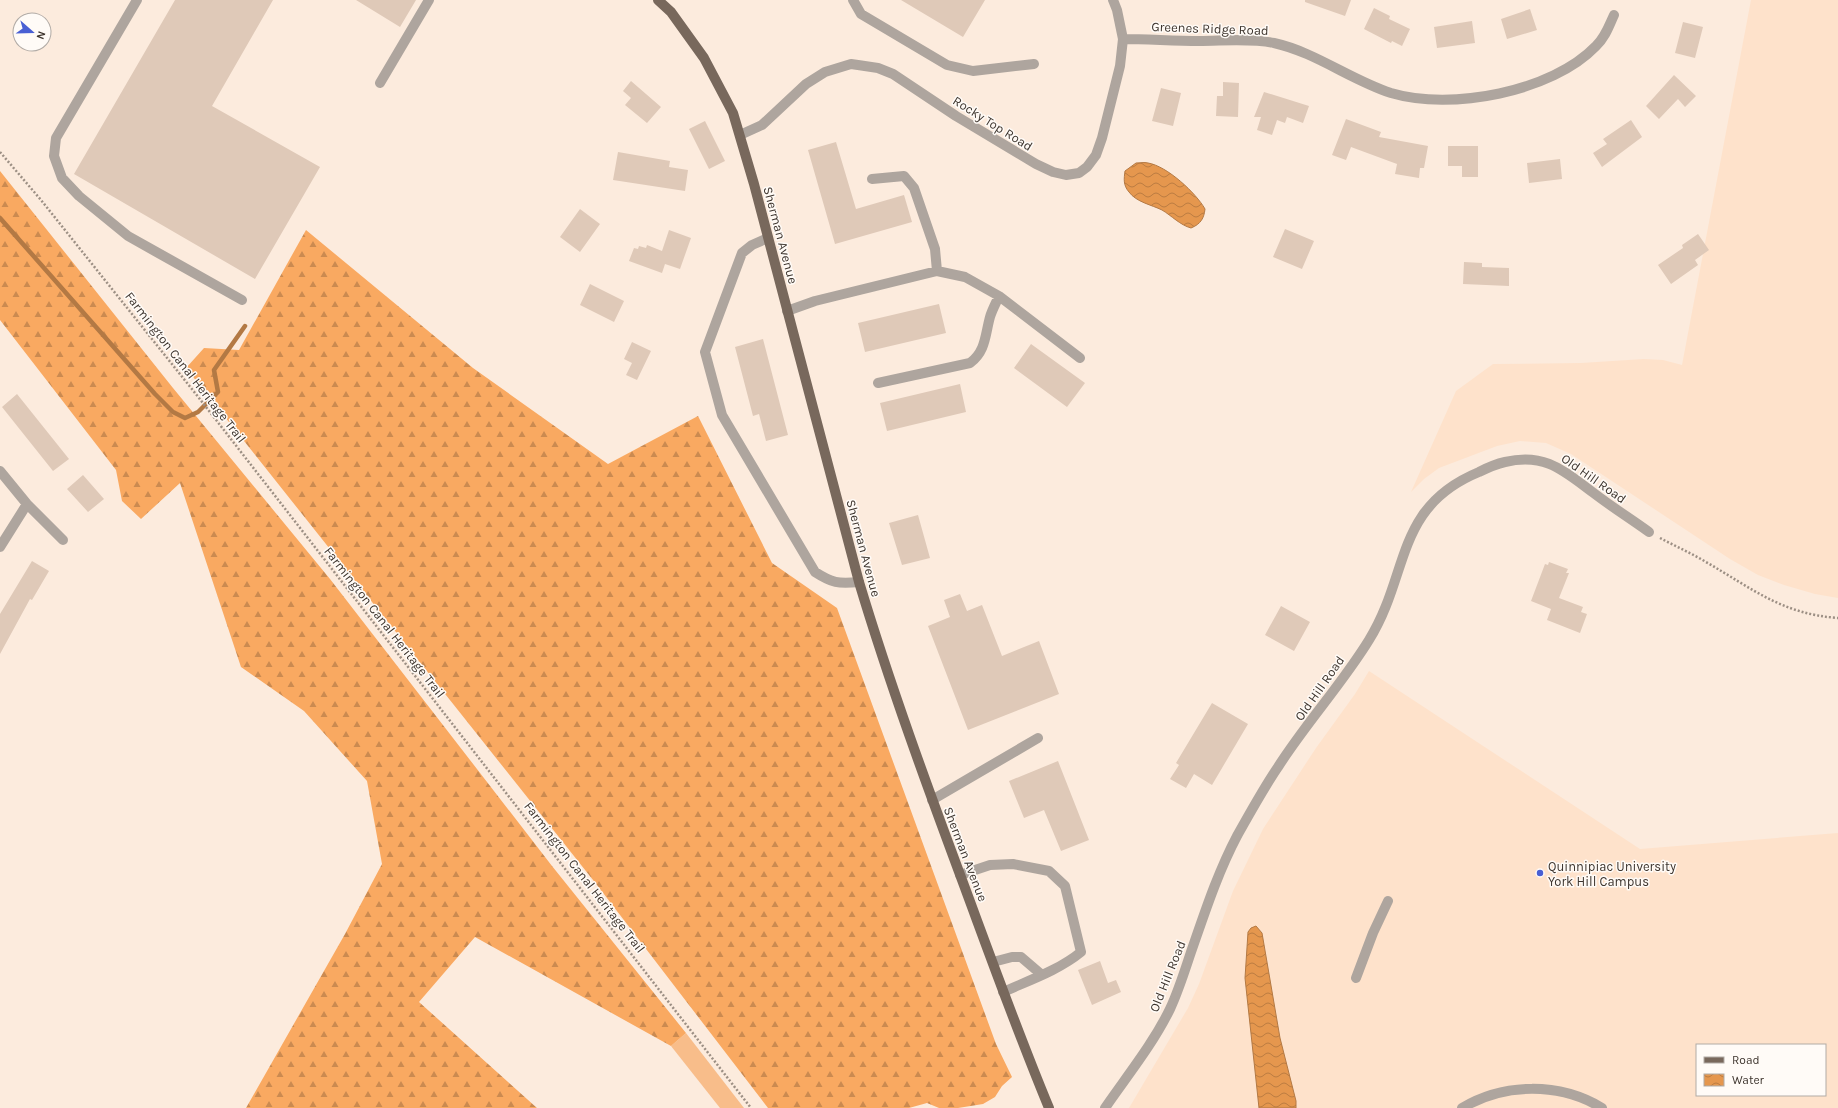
<svg xmlns="http://www.w3.org/2000/svg" width="1838" height="1108" viewBox="0 0 1838 1108" font-family="Karla,sans-serif">
<defs>
<pattern id="forest-firs" width="22" height="20" patternUnits="userSpaceOnUse"><rect width="22" height="20" fill="#f9a961"/><path d="M5 1l3.5 6h-7zM16 11l3.5 6h-7z" fill="#cb8a50"/></pattern>
<pattern id="water-waves" width="16" height="10" patternUnits="userSpaceOnUse"><rect width="16" height="10" fill="#e5974e"/><path d="M0 5q4-4 8 0t8 0" fill="none" stroke="#bb7c41"/></pattern>
</defs>
<rect width="100%" height="100%" fill="#fcebdd"/>
<path fill="#fee2cb" fill-rule="evenodd" d="M1751,0H1838V598L1815,594L1784,585L1758,575L1730,559L1571,454L1546,443L1520,441L1497,446L1439,468L1424,479L1411,492L1456,391L1493,364L1581,363L1644,359L1663,360L1682,365Z
M1369,671L1640,849L1838,833V1108H1129L1188,1008L1199,984L1233,891L1263,829L1316,748L1355,694ZM1697,1045H1825V1095H1697Z"/>
<path fill="#f8bd8a" d="M686,1033L744,1108H720L671,1046Z"/>
<path fill="url(#forest-firs)" d="M0,171L173,388L330,579L552,866L686,1033L671,1046L475,937L419,1002L537,1108H246L345,934L382,864L367,781L304,711L241,667L180,483L141,519L122,501L116,470L0,320Z
M306,230L473,368L608,464L698,416L772,563L837,608L996,1044L1012,1077L1002,1086L995,1097L983,1104L958,1108H939L927,1103L909,1108H768L597,885L186,368L204,348L239,350Z"/>
<path fill="url(#water-waves)" stroke="#b37944" d="M1136,163C1140,163 1144,162 1148,163C1167,166 1196,193 1205,209C1204,218 1201,224 1191,228C1180,225 1172,216 1162,210C1152,205 1136,202 1129,192C1123,185 1124,179 1125,171Z
M1256,926L1262,933L1280,1038L1296,1101V1108H1259L1245,978L1248,932L1251,928Z"/>
<g fill="none" stroke-linecap="round" stroke-linejoin="round">
<path stroke="#b37944" stroke-width="4.5" d="M0,218L155,394L173,412L185,418L198,412L218,392L214,370L245,326"/>
</g>
<path fill="#dfc9b8" d="M175,0H273L212,106L320,167L255,279L74,174Z
M356,0H416L400,27Z
M901,0H985L963,37Z
M1305,0H1351L1345,16L1305,2Z
M1374,8L1390,16L1389,19L1410,29L1402,46L1392,41L1391,43L1364,29Z
M1530,9L1537,30L1507,39L1501,19Z
M1472,21L1475,43L1437,48L1434,27Z
M1683,22L1703,27L1695,58L1675,53Z
M1674,75L1696,96L1685,107L1678,99L1659,119L1646,106Z
M631,81L661,107L647,123L625,105L631,98L623,91Z
M1223,82L1239,83L1238,117L1216,116L1217,96H1223Z
M1161,88L1181,93L1173,126L1152,121Z
M1264,92L1309,106L1303,123L1287,117L1285,123L1277,120L1272,135L1257,130L1261,117H1254Z
M1346,119L1381,132L1379,137L1428,146L1424,168H1420L1419,178L1395,174L1397,164L1351,147L1346,160L1332,155Z
M1631,120L1642,137L1602,167L1593,153L1607,144L1603,139Z
M705,121L725,161L709,169L689,129Z
M836,142L856,209L904,195L912,222L835,244L808,150Z
M1448,146H1478V177H1462V166H1448Z
M618,152L670,161L669,167L688,170L685,191L613,180Z
M1560,159L1562,179L1529,183L1527,163Z
M580,209L600,224L580,252L560,237Z
M1285,229L1314,241L1302,269L1273,257Z
M669,230L691,238L680,269L665,264L662,273L629,261L634,248L638,249L639,246L646,248L647,245L662,251Z
M1698,234L1709,250L1695,260L1698,265L1671,284L1658,265L1683,248L1682,245Z
M1464,262L1482,263V267L1509,268V286L1463,284Z
M590,284L624,301L614,322L580,305Z
M939,304L946,333L865,352L858,323Z
M763,339L788,435L766,441L759,414L753,416L735,347Z
M632,342L651,351L637,380L626,375L632,363L624,359Z
M1031,344L1085,383L1067,407L1014,368Z
M960,384L966,412L887,431L880,403Z
M17,394L69,459L53,471L2,407Z
M83,475L104,499L88,512L67,489Z
M918,515L930,558L902,565L889,523Z
M32,561L49,571L32,600L30,599L0,654V614Z
M1549,562L1568,569L1566,573H1569L1559,598L1583,607L1581,612L1587,614L1580,633L1547,620L1551,609L1531,601L1545,564L1548,565Z
M960,594L967,611L982,605L1002,656L1039,641L1059,694L968,730L928,626L950,617L944,600Z
M1281,606L1310,622L1294,651L1265,635Z
M1212,703L1248,724L1212,785L1194,774L1186,788L1170,779L1179,765L1176,763Z
M1058,761L1089,840L1061,851L1044,810L1024,818L1009,781Z
M1100,961L1108,983L1116,980L1121,992L1092,1005L1078,970Z"/>
<g fill="none" stroke-linecap="round" stroke-linejoin="round">
<path stroke="#9c8f84" stroke-width="2.5" stroke-dasharray="2 2" stroke-linecap="butt" d="M0,152L41,200L199,398L751,1108
M1660,538C1675,546 1691,553 1706,562C1753,589 1782,614 1838,618"/>
<path stroke="#aea59e" stroke-width="10" d="M137,0L56,138L54,156L62,178L79,196L128,236L242,300
M853,0L861,14L947,65L973,71L1034,64
M1123,39C1148,39 1173,41 1199,41C1223,41 1250,38 1274,43C1315,52 1351,80 1391,93C1451,111 1552,92 1596,46C1605,38 1609,26 1614,15
M380,83L429,0
M740,135L762,125L806,84L825,72L851,64L858,65L878,68L893,74L956,116L1036,164L1053,172L1066,175L1079,173L1087,167L1096,155L1102,138L1120,66L1123,39L1117,10L1113,0
M872,179L904,176L914,188L935,249L937,271
M768,238L752,245L742,253L705,352L722,415L815,572C832,583 838,584 859,582
M787,311L815,301L937,271L965,277L999,296L1080,358
M878,383L970,363C986,351 985,335 990,317C992,310 996,303 999,296
M0,471L27,504L63,540
M0,547L27,504
M932,800L1038,738
M960,875L990,865L1013,864L1049,871L1065,886L1081,952C1059,970 1030,980 1003,992
M993,962L1012,957H1021L1042,975
M1356,978L1373,933L1388,901
M1105,1108C1127,1076 1153,1044 1170,1009C1178,992 1184,973 1190,955C1204,915 1217,874 1237,836C1250,813 1263,789 1278,767C1306,723 1342,684 1369,640C1410,574 1394,507 1479,472C1487,468 1496,464 1505,462C1546,452 1565,472 1595,494C1612,507 1631,519 1649,532
M1462,1108C1504,1083 1559,1082 1602,1108"/>
<path stroke="#78685c" stroke-width="10" d="M658,0L671,12L704,58L733,113L754,184L859,582C890,685 927,786 965,888C992,961 1019,1036 1049,1108"/>
</g>
<circle fill="#495fd3" stroke="#fffbf7" stroke-width="1.5" cx="1540" cy="873" r="4"/>
<g text-anchor="middle" stroke-width="3" stroke-linejoin="round" paint-order="stroke">
<g font-size="13" fill="#3d342d" stroke="#fffbf7">
<text transform="translate(1210 28) rotate(2)" y="5">Greenes Ridge Road</text>
<text transform="translate(993 123) rotate(32)" y="5">Rocky Top Road</text>
<text transform="translate(781 235) rotate(75)" y="5">Sherman Avenue</text>
<text transform="translate(186 367) rotate(52)" y="5">Farmington Canal Heritage Trail</text>
<text transform="translate(1594 478) rotate(35)" y="5">Old Hill Road</text>
<text transform="translate(864 548) rotate(75)" y="5">Sherman Avenue</text>
<text transform="translate(385 622) rotate(52)" y="5">Farmington Canal Heritage Trail</text>
<text transform="translate(1319 688) rotate(-55)" y="5">Old Hill Road</text>
<text transform="translate(966 854) rotate(69)" y="5">Sherman Avenue</text>
<text transform="translate(585 877) rotate(52)" y="5">Farmington Canal Heritage Trail</text>
<text transform="translate(1167 976) rotate(-68)" y="5">Old Hill Road</text>
</g>
<g font-size="13" fill="#3d342d" stroke="#fffbf7" text-anchor="start">
<text x="1548" y="871">Quinnipiac University<tspan x="1548" dy="15">York Hill Campus</tspan></text>
</g>
</g>
<rect x="1696" y="1044" width="130" height="52" fill="#fffbf7" stroke="#b1aba6"/>
<rect x="1704" y="1057" width="20" height="6" fill="#78685c" stroke="#b1aba6"/>
<text x="1732" y="1064" font-size="12" fill="#3d342d">Road</text>
<rect x="1704" y="1074" width="20" height="12" fill="url(#water-waves)" stroke="#b1aba6"/>
<text x="1732" y="1084" font-size="12" fill="#3d342d">Water</text>
<g transform="translate(32 32) rotate(110)"><circle r="19" fill="#fffbf7" stroke="#b1aba6"/>
<path d="M0-3L7 15L0 10L-7 15Z" fill="#495fd3"/>
<text y="-6" font-size="11" font-weight="bold" text-anchor="middle" fill="#3d342d">N</text>
</g>
</svg>
